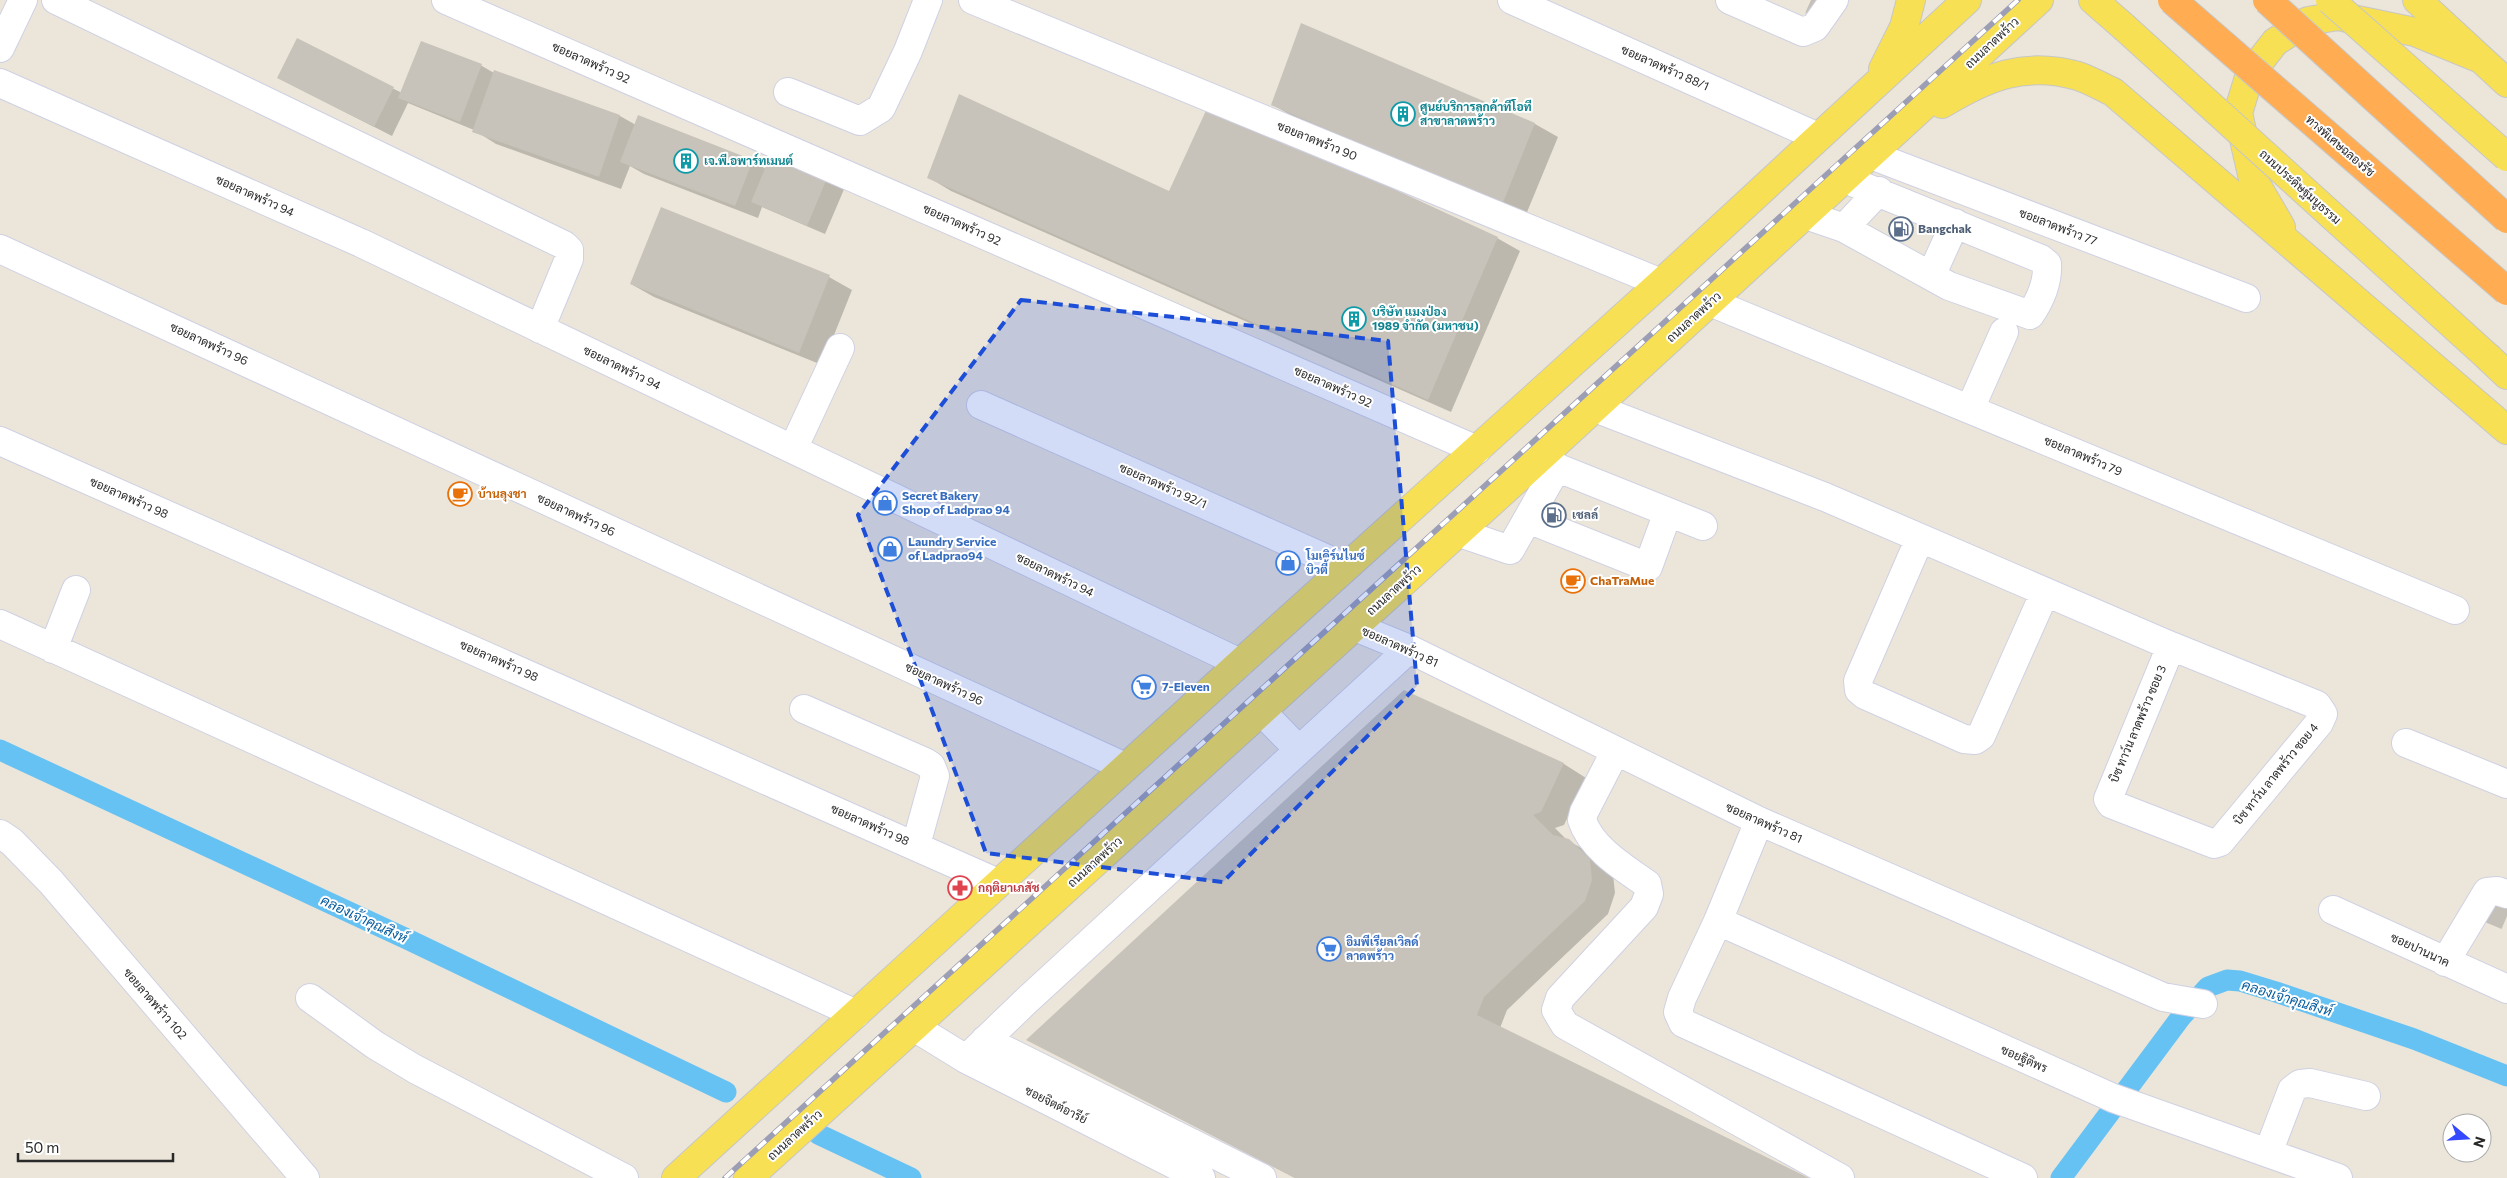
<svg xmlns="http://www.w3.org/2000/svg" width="2507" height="1178" viewBox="0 0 2507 1178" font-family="Commissioner,Sarabun,sans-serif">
<rect width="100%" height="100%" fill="#ece6da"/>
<path fill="#0003" d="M1301,25L1535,124L1558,137L1525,217L1296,118L1273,105Z
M297,40L402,93L422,42L482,66L494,73L620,116L636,125L752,161L766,169L773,154L845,187L825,234L762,207L758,218L644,174L630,166L621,189L496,144L474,130L408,103L392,136L296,87Z
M1210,105L1497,238L1520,251L1451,412L951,191L928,177L1170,193Z
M829,277L852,290L822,365L654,297L631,284Z
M1404,692L1564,764L1586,778L1564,825L1555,828L1567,840L1592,854L1613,874L1615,893L1608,914L1507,1010L1500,1028L1806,1178H1295L1028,1040Z"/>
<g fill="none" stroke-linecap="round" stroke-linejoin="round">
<path stroke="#67c2f4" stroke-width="21" d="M0,750L407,939L726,1092
M818,1134L911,1178
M2061,1178L2181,1017L2208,987L2227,980L2240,981L2276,992L2414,1039L2507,1076"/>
</g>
<path fill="#c7c3ba" d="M1301,23L1535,123L1502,205L1271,105Z
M297,38L394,87L374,127L277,78Z
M421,41L482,64L460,122L398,98Z
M494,70L620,115L599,177L472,132Z
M959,94L1169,191L1209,104L1498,237L1428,400L927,178Z
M638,115L753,160L735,206L620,162Z
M772,152L828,176L807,226L751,202Z
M661,207L830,275L799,353L630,284Z
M1404,690L1564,763L1541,812L1533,815L1553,835L1569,839L1590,859L1592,880L1585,901L1484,997L1477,1015L1809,1178H1295L1026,1040Z"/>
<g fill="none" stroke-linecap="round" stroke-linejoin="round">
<path stroke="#c5c0b7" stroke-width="28" stroke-dasharray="28 14" stroke-linecap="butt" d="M1811,0L1829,8
M2483,906L2507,916"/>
<g stroke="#cfd1e3" stroke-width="30">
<path id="minor" d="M56,0L564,245L569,250V259L540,329
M446,0L1477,450
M973,0L1661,283
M1512,0L1818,137
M1730,0L1803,32L1815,27L1834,0
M0,48L23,0
M0,83L361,243L1240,663
M788,92L860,121L881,108L908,51L928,0
M1871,155L2246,298
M1806,215L1844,228L1949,286L2030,315C2041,299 2048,283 2047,264L2041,259L1845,179
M1844,228L1879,191
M0,249L1125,767
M1931,276L1955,223
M1710,302L2455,610
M981,405L1345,567
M1595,408L1825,497L2171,646L2317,705L2323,714L2319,723L2220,842L2214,844L2111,804L2108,799L2171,646
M1970,409L2004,332
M0,441L998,883
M793,449L840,348
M1538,460L1703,526
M1528,519L1648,567L1668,512
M1457,532L1510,550L1557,467
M1920,538L1858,681L1859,690L1865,695L1964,739L1975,740L1981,736L2045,592
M0,624L856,1014
M1353,626L1409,649L1759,821L2163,997L2203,1004
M53,649L76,590
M804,709L925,762L931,766L935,776L916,845
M1261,711L1299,750
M2406,743L2507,784
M1615,752L1584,812L1582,820C1591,848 1624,868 1647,884L1649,894L1644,907L1560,998L1556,1010L1565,1025L1840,1178
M1759,821L1718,921L1682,998L1678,1012L1683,1023L2023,1178
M0,834L12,842L51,882L305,1178
M2333,910L2507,989
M1718,921L2113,1098L2338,1178
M2445,962L2487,892L2497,891L2507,894
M310,998L375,1045L415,1069L624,1178
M914,1027L966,1059L1201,1178
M985,1040L1262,1178
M966,1059L1024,1003L1409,649
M2268,1153L2292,1090L2300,1084L2310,1083L2366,1096"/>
</g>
<g stroke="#c7c7c7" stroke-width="30">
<path id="major" d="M2093,0L2124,27
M2417,0L2507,83
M1883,69L1904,27L1911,0
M1942,104C1987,77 2024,61 2078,76C2090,80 2102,87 2113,92L2507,430
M2281,227L2253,179L2238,113L2250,74L2275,42L2308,21L2338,16L2415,32L2476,57
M2489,358L2507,375
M676,1178L1240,663L1661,283L1967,0
M748,1178L1538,460L2039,0"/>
</g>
<use href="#minor" stroke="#fff" stroke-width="28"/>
<use href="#major" stroke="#f7e054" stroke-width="28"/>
<g stroke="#9c9eb5" stroke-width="5.5">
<path id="rail" d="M725,1178L2018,0"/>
</g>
<use href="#rail" stroke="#fff" stroke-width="4" stroke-dasharray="11" stroke-linecap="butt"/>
<g stroke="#c7c7c7" stroke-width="30" stroke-linecap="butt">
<path id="major-bridge" d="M2330,0L2507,157
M2124,27L2489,358"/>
</g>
<g stroke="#c7c7c7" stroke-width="30" stroke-linecap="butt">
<path id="highway-bridge" d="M2172,0L2507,291
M2267,0L2507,219"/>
</g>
<use href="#major-bridge" stroke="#f7e054" stroke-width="28"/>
<use href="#highway-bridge" stroke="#ffac52" stroke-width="28"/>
</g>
<path fill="#1d4ed8" fill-opacity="0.2" stroke="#1d4ed8" stroke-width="4" stroke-dasharray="10 6" stroke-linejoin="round" d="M1021,300L1388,341L1417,686L1223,882L986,853L858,515Z"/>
<defs>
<g id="building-ring" transform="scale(1.25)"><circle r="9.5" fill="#fff" stroke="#0f9aa8" stroke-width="1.5"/><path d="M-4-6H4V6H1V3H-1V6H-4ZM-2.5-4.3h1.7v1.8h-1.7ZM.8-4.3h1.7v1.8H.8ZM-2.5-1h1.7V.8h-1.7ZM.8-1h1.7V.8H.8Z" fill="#0f9aa8"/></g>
<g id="fuel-ring" transform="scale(1.25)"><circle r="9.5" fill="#fff" stroke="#5c6f8a" stroke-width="1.5"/><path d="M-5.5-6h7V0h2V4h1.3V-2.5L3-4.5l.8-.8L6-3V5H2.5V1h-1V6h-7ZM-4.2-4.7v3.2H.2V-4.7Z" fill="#5c6f8a"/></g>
<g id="cafe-ring" transform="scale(1.25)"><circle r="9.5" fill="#fff" stroke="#e8710a" stroke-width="1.5"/><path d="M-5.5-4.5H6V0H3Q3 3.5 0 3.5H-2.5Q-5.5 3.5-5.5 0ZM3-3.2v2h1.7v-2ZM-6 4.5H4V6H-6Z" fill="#e8710a"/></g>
<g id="shop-ring" transform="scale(1.25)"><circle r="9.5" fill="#fff" stroke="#3f7fe0" stroke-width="1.5"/><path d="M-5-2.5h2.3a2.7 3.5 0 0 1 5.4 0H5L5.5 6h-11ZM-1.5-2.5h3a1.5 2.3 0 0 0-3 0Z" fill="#3f7fe0"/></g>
<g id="supermarket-ring" transform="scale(1.25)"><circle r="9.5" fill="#fff" stroke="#3f7fe0" stroke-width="1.5"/><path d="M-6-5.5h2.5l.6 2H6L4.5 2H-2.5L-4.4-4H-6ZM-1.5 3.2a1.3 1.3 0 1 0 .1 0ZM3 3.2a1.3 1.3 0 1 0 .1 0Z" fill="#3f7fe0"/></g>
<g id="pharmacy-ring" transform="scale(1.25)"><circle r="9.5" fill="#fff" stroke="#e0444e" stroke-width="1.5"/><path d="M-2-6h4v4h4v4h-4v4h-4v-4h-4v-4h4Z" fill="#e0444e"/></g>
</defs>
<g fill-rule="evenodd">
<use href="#building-ring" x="1403" y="114"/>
<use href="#building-ring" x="686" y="161"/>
<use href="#fuel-ring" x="1901" y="229"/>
<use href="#building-ring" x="1354" y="319"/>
<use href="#cafe-ring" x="460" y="494"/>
<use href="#shop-ring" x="885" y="503"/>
<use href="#fuel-ring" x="1554" y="515"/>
<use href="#shop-ring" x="890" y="549"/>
<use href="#shop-ring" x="1288" y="563"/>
<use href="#cafe-ring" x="1573" y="581"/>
<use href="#supermarket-ring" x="1144" y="687"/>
<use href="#pharmacy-ring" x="960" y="888"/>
<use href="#supermarket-ring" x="1329" y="949"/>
</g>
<g text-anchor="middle" stroke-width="4" stroke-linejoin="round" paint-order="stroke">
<g font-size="12" fill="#292929" stroke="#fff">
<text transform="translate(1992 43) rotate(-43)" y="4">ถนนลาดพร้าว</text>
<text transform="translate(591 63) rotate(24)" y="4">ซอยลาดพร้าว 92</text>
<text transform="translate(1665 68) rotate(24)" y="4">ซอยลาดพร้าว 88/1</text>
<text transform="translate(1317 141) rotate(22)" y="4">ซอยลาดพร้าว 90</text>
<text transform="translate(2340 146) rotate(41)" y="4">ทางพิเศษฉลองรัช</text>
<text transform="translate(2300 187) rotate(42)" y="4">ถนนประดิษฐ์มนูธรรม</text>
<text transform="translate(255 196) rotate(24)" y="4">ซอยลาดพร้าว 94</text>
<text transform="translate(962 225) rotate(24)" y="4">ซอยลาดพร้าว 92</text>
<text transform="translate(2058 227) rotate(21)" y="4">ซอยลาดพร้าว 77</text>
<text transform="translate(1694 317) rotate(-42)" y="4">ถนนลาดพร้าว</text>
<text transform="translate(209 344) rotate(25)" y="4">ซอยลาดพร้าว 96</text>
<text transform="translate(622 368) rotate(26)" y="4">ซอยลาดพร้าว 94</text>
<text transform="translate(1333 387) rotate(24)" y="4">ซอยลาดพร้าว 92</text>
<text transform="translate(2083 456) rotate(23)" y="4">ซอยลาดพร้าว 79</text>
<text transform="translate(1163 486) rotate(24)" y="4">ซอยลาดพร้าว 92/1</text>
<text transform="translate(129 498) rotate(24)" y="4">ซอยลาดพร้าว 98</text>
<text transform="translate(576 515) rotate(25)" y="4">ซอยลาดพร้าว 96</text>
<text transform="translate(1055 575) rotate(26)" y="4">ซอยลาดพร้าว 94</text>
<text transform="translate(1394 590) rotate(-42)" y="4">ถนนลาดพร้าว</text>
<text transform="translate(1400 647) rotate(24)" y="4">ซอยลาดพร้าว 81</text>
<text transform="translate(499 661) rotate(24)" y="4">ซอยลาดพร้าว 98</text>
<text transform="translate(944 684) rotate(25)" y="4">ซอยลาดพร้าว 96</text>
<text transform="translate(2138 724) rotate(-67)" y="4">บิซ ทาว์น ลาดพร้าว ซอย 3</text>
<text transform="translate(2276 774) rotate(-51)" y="4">บิซ ทาว์น ลาดพร้าว ซอย 4</text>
<text transform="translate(1764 823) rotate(24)" y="4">ซอยลาดพร้าว 81</text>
<text transform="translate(870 825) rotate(24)" y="4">ซอยลาดพร้าว 98</text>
<text transform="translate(1095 862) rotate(-42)" y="4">ถนนลาดพร้าว</text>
<text transform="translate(2420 950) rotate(25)" y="4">ซอยปานนาค</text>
<text transform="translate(155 1004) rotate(49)" y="4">ซอยลาดพร้าว 102</text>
<text transform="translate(2024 1059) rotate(24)" y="4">ซอยฐิติพร</text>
<text transform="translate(1056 1105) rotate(27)" y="4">ซอยจิตต์อารีย์</text>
<text transform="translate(795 1135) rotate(-42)" y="4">ถนนลาดพร้าว</text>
</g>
<g font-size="12" font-weight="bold" fill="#0d838f" stroke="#fff" text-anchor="start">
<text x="1420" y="111">ศูนย์บริการลูกค้าทีโอที<tspan x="1420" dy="14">สาขาลาดพร้าว</tspan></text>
<text x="704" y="165">เจ.พี.อพาร์ทเมนต์</text>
<text x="1372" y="316">บริษัท แมงป่อง<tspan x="1372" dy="14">1989 จำกัด (มหาชน)</tspan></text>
</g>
<g font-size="12" font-weight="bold" fill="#4e5e75" stroke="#fff" text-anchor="start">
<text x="1918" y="233">Bangchak</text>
<text x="1572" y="519">เชลล์</text>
</g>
<g font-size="12" font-weight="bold" fill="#c56008" stroke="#fff" text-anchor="start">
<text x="478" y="498">บ้านลุงชา</text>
<text x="1590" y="585">ChaTraMue</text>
</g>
<g font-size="12" font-weight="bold" fill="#366cbe" stroke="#fff" text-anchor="start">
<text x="902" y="500">Secret Bakery<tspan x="902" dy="14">Shop of Ladprao 94</tspan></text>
<text x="908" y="546">Laundry Service<tspan x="908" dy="14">of Ladprao94</tspan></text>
<text x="1306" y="560">โมเดิร์นไนซ์<tspan x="1306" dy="14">บิวตี้</tspan></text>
<text x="1162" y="691">7-Eleven</text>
<text x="1346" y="946">อิมพีเรียลเวิลด์<tspan x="1346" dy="14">ลาดพร้าว</tspan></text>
</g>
<g font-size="12" font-weight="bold" fill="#be3a42" stroke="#fff" text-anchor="start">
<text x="978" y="892">กฤติยาเภสัช</text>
</g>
<g font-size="14" font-style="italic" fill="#075d9f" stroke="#fff">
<text transform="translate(364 919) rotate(25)" y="5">คลองเจ้าคุณสิงห์</text>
<text transform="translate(2287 998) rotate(17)" y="5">คลองเจ้าคุณสิงห์</text>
</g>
</g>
<g transform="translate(2467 1138) rotate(108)"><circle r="24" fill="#ffffff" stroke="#a9a9a9"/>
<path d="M0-4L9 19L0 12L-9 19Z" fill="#3448ff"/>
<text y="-8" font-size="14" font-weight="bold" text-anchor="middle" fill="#292929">N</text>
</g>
<path d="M18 1153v8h155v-8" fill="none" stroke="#292929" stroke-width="2.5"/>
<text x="25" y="1153" font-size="15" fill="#292929" stroke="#ffffff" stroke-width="4" paint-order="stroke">50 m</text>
</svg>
